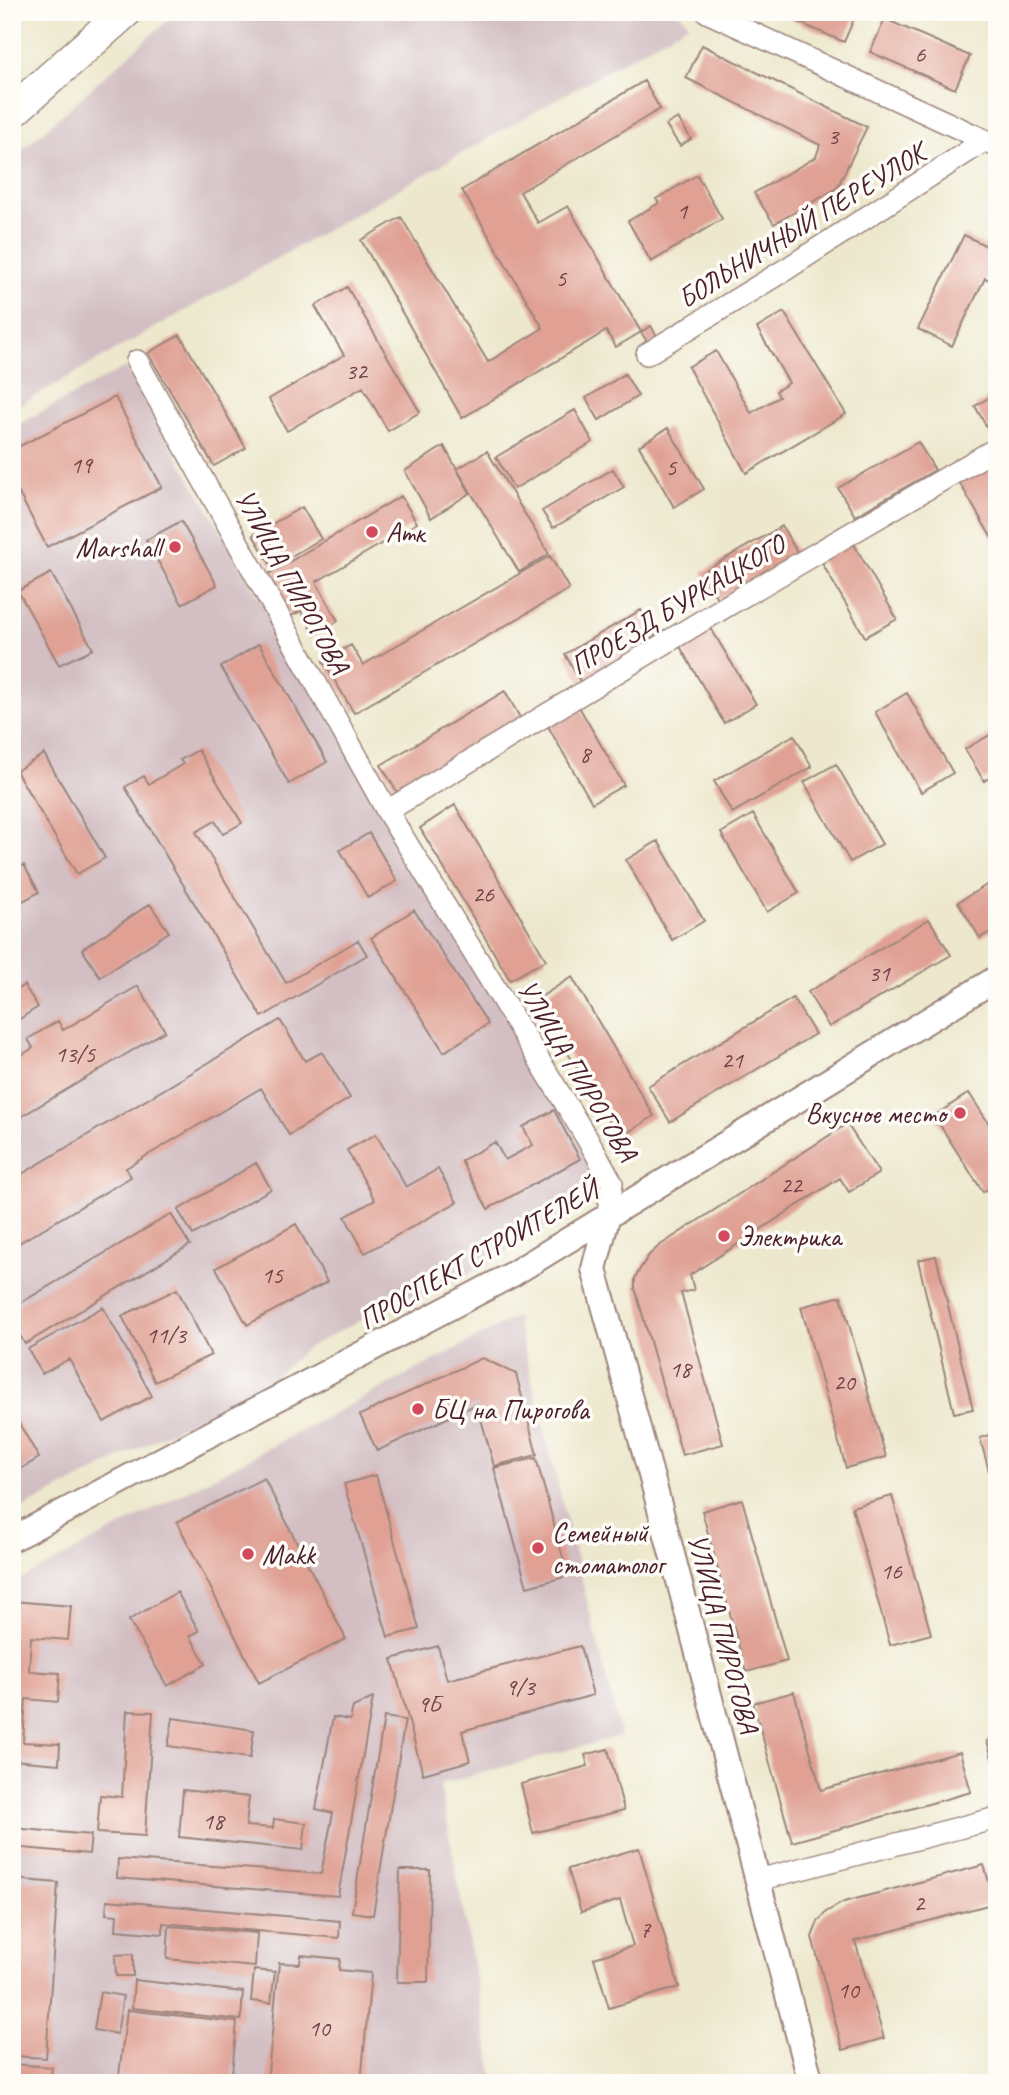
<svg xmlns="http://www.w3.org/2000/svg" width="1009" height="2095" viewBox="0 0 1009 2095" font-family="Caveat,sans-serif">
<rect width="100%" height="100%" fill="#fdfcf7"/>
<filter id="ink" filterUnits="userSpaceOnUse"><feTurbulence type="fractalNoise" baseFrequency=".0143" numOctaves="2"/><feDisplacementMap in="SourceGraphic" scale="14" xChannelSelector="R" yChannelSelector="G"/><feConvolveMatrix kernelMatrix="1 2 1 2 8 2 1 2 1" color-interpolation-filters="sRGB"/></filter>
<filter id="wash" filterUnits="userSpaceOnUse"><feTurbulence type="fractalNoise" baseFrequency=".00686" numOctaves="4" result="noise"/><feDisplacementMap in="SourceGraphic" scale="28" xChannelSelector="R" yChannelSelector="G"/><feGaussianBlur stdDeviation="1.57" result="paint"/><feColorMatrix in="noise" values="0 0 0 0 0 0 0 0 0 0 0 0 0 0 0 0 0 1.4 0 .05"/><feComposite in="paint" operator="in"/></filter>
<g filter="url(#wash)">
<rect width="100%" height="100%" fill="#ede8cd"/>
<path fill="#d2bec3" d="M177,12H679L689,24L12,409V159Z
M125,367L594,1169L596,1182L591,1194L577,1206L489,1263L424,1296L380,1310L307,1348L274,1378L12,1514V428Z
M516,1317L621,1736L440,1784L495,2083H12V1584Z"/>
<g id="blocks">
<path fill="#e0a194" d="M775,12H857L844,42Z
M885,19L970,56L955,89L870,52Z
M702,45L867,127L837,188L774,224L754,193L816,157L820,145L686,78Z
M644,81L660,109L520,192L538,223L568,206L641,332L616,347L606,331L462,418L361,240L401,217L488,362L543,328L462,190Z
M678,118L691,139L680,146L666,125Z
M697,175L722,219L651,262L628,221L659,203L656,199Z
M964,235L997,251V283L985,278L952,346L918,329Z
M347,287L420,412L388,431L363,387L287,431L269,399L344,355L315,306Z
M784,312L846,414L746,473L688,367L716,351L751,413L779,397L776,391L789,383L757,328Z
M651,326L659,340L649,345L641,332Z
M180,335L246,448L214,466L148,353Z
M625,374L638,396L599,420L586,398Z
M997,393V436L993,438L975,406Z
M115,397L162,487L47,547L12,480V450Z
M575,410L593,442L514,489L496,457Z
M668,428L704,489L674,507L639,446Z
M918,442L935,470L855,516L838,488Z
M444,446L470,493L431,518L405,471Z
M487,451L549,554L519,572L457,469Z
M990,462L997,474V547L958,480Z
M613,469L624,487L553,528L542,511Z
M401,496L417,523L316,582L338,621L315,635L301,611L291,616L267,575Z
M302,507L321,539L272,567L253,535Z
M181,521L217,585L182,604L146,540Z
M782,526L798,554L718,600L702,572Z
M851,539L897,619L865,637L819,558Z
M550,556L569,589L354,713L323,661L351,645L363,665Z
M51,573L93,649L59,665L18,591Z
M641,610L657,639L581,683L565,654Z
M709,625L756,704L724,723L678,643Z
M259,644L327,762L289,784L221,667Z
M505,691L523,723L400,797L381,765Z
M907,693L953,773L921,792L875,712Z
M578,705L624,785L592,803L546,723Z
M997,731V773L984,781L965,749Z
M794,735L812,767L732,813L714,781Z
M198,750L242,823L223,834L215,821L196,832L286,983L358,940L367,955L262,1017L125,787L144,776L149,784L183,764L180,760Z
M44,754L105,858L77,874L16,771Z
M836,764L882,844L850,862L804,782Z
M455,805L546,960L510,980L420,828Z
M753,814L799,893L767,912L721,833Z
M369,833L397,881L368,898L340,850Z
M658,841L704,921L672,940L626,860Z
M24,865L39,892L12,907V871Z
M997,879V928L980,938L958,902Z
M150,904L169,932L100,977L82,949Z
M414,910L488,1024L444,1052L371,938Z
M929,919L951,955L829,1027L808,992Z
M572,977L654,1116L619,1138L536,1000Z
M24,985L38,1007L12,1024V993Z
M138,986L165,1031L12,1122V1061L33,1048L28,1039L58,1021L63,1030Z
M793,998L815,1034L670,1122L648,1086Z
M280,1020L305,1061L322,1052L350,1098L289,1135L261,1088L126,1168L131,1177L12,1247V1180Z
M969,1093L997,1136V1183L983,1192L934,1116Z
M554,1110L580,1159L488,1209L461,1161L495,1142L505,1160L533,1145L523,1127Z
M847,1124L879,1173L849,1192L840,1178L690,1275L694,1290L681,1293L723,1444L682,1455L635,1288V1278L640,1269L649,1255L659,1246Z
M376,1134L406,1187L438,1169L457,1202L365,1253L345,1217L375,1200L347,1150Z
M256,1163L271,1189L193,1235L178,1210Z
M171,1214L190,1245L25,1344L12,1322V1308Z
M296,1224L327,1282L247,1325L216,1268Z
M936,1256L973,1409L954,1413L918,1260Z
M177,1289L211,1355L155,1382L122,1316Z
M841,1296L886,1457L846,1468L801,1307Z
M103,1307L152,1396L104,1422L69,1359L42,1374L28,1349Z
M482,1358L516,1374L537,1455L494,1466L477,1404L377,1451L360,1415Z
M12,1411L39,1458L12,1474Z
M997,1433V1497H996L980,1438Z
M536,1458L568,1576L527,1587L494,1468Z
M376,1475L419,1629L388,1637L344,1484Z
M264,1478L346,1639L259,1683L177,1522Z
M892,1496L931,1634L890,1645L852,1507Z
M742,1499L787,1661L746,1672L702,1511Z
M177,1592L199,1631L190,1636L206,1664L167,1686L129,1620Z
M12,1601L71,1606L68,1640L31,1637L29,1671L60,1673L58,1702L26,1699L23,1742L60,1744L59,1764L12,1760Z
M438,1646L447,1680L580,1646L593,1695L462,1731L470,1761L423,1774L392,1659Z
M794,1692L821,1790L960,1752L971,1792L792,1842L753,1703Z
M373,1698L338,1896L117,1878L118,1859L321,1874L333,1813L316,1809L333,1717L350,1720L353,1707Z
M127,1711L153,1712L145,1836L97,1833L100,1795L122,1797Z
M384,1717L405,1720L373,1915L352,1912Z
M173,1718L254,1730L250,1758L168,1746Z
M997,1739V1772H996L987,1741Z
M608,1749L624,1810L533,1833L521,1784L588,1766L585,1755Z
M183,1790L249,1797L246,1826L273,1828L274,1819L306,1823L303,1850L179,1837Z
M12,1828L91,1835L89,1854L12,1847Z
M639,1848L679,1987L609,2008L594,1958L633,1946L620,1900L581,1912L568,1869Z
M984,1865L995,1903L855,1941L884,2038L843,2050L812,1937L818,1922L826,1912L844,1902Z
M400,1870H430L428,1982H397Z
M12,1879L58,1883L46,2058L12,2056Z
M107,1900L340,1921L339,1938L163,1923V1934L116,1930L117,1915L106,1914Z
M169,1926L257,1933L255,1967L167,1959Z
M133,1954V1976H116L115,1955Z
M301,1955L340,1959L339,1970L371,1973L361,2083H267L279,1963L300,1964Z
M254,1970L275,1972L271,2003L251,2001Z
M134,1980L243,1992L241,2020L132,2008Z
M100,1992L123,1996L117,2034L94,2030Z
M127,2010L237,2022L231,2083H187L119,2075Z
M12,2064L52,2067L50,2083H12Z"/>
</g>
</g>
<g filter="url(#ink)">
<use href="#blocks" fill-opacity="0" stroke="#9c847c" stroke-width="2"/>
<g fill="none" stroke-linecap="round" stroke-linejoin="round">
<g stroke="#9c847c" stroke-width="24">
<path id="minor" d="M707,12L995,145
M647,354L788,268L984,141
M137,361L387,811L594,1150L612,1183L608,1214
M387,811L730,604L997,448
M758,1880L997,1818"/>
</g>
<g stroke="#9c847c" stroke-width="28">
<path id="tertiary" d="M608,1214L594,1269L653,1482L811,2083
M12,1539L511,1275L997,978"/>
</g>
<g stroke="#9c847c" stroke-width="35">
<path id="primary" d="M12,112L125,12"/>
</g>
<use href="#minor" stroke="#fff" stroke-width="21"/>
<use href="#tertiary" stroke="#fff" stroke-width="24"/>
<use href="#primary" stroke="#fff" stroke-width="32"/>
</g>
</g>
<g fill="#d1495b" stroke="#fdfcf7" stroke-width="2.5">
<circle cx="372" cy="532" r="7"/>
<circle cx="175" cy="547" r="7"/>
<circle cx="960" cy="1113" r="7"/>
<circle cx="724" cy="1236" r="7"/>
<circle cx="418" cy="1409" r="7"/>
<circle cx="538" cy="1548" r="7"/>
<circle cx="248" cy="1554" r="7"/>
</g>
<g text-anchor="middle" stroke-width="7" stroke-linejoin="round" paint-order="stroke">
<g font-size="24" fill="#704045">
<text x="920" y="62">6</text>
<text x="833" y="144">3</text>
<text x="682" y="219">1</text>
<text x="561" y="286">5</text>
<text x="356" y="379">32</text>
<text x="81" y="473">19</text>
<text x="671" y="475">5</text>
<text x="585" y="762">8</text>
<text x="483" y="902">26</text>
<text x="879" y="981">31</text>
<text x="75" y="1062">13/5</text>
<text x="732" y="1068">21</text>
<text x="791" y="1193">22</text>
<text x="272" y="1283">15</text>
<text x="166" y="1343">11/3</text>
<text x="680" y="1377">18</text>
<text x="844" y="1390">20</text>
<text x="891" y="1579">16</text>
<text x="520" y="1695">9/3</text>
<text x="429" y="1712">9Б</text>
<text x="213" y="1829">18</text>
<text x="919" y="1911">2</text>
<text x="645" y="1937">7</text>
<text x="848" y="1998">10</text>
<text x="319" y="2036">10</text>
</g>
<g font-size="28" fill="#4a1f2b" stroke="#fdfcf7">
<text transform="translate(801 225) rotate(-32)" y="10">БОЛЬНИЧНЫЙ ПЕРЕУЛОК</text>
<text transform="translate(293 581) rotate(61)" y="10">УЛИЦА ПИРОГОВА</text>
<text transform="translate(677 604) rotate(-31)" y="10">ПРОЕЗД БУРКАЦКОГО</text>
<text transform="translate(578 1070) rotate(59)" y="10">УЛИЦА ПИРОГОВА</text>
<text transform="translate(478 1254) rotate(-30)" y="10">ПРОСПЕКТ СТРОИТЕЛЕЙ</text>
<text transform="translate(724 1633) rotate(75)" y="10">УЛИЦА ПИРОГОВА</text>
</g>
<g font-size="28" fill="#4a1f2b" stroke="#fdfcf7" text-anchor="start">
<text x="386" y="542">Атк</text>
<text x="161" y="557" text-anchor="end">Marshall</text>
<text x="946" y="1123" text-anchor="end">Вкусное место</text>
<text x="738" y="1246">Электрика</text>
<text x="432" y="1419">БЦ на Пирогова</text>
<text x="552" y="1542">Семейный<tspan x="552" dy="32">стоматолог</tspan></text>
<text x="262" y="1564">Makk</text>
</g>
</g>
<rect width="1009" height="2095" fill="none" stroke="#fdfcf7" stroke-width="42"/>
</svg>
